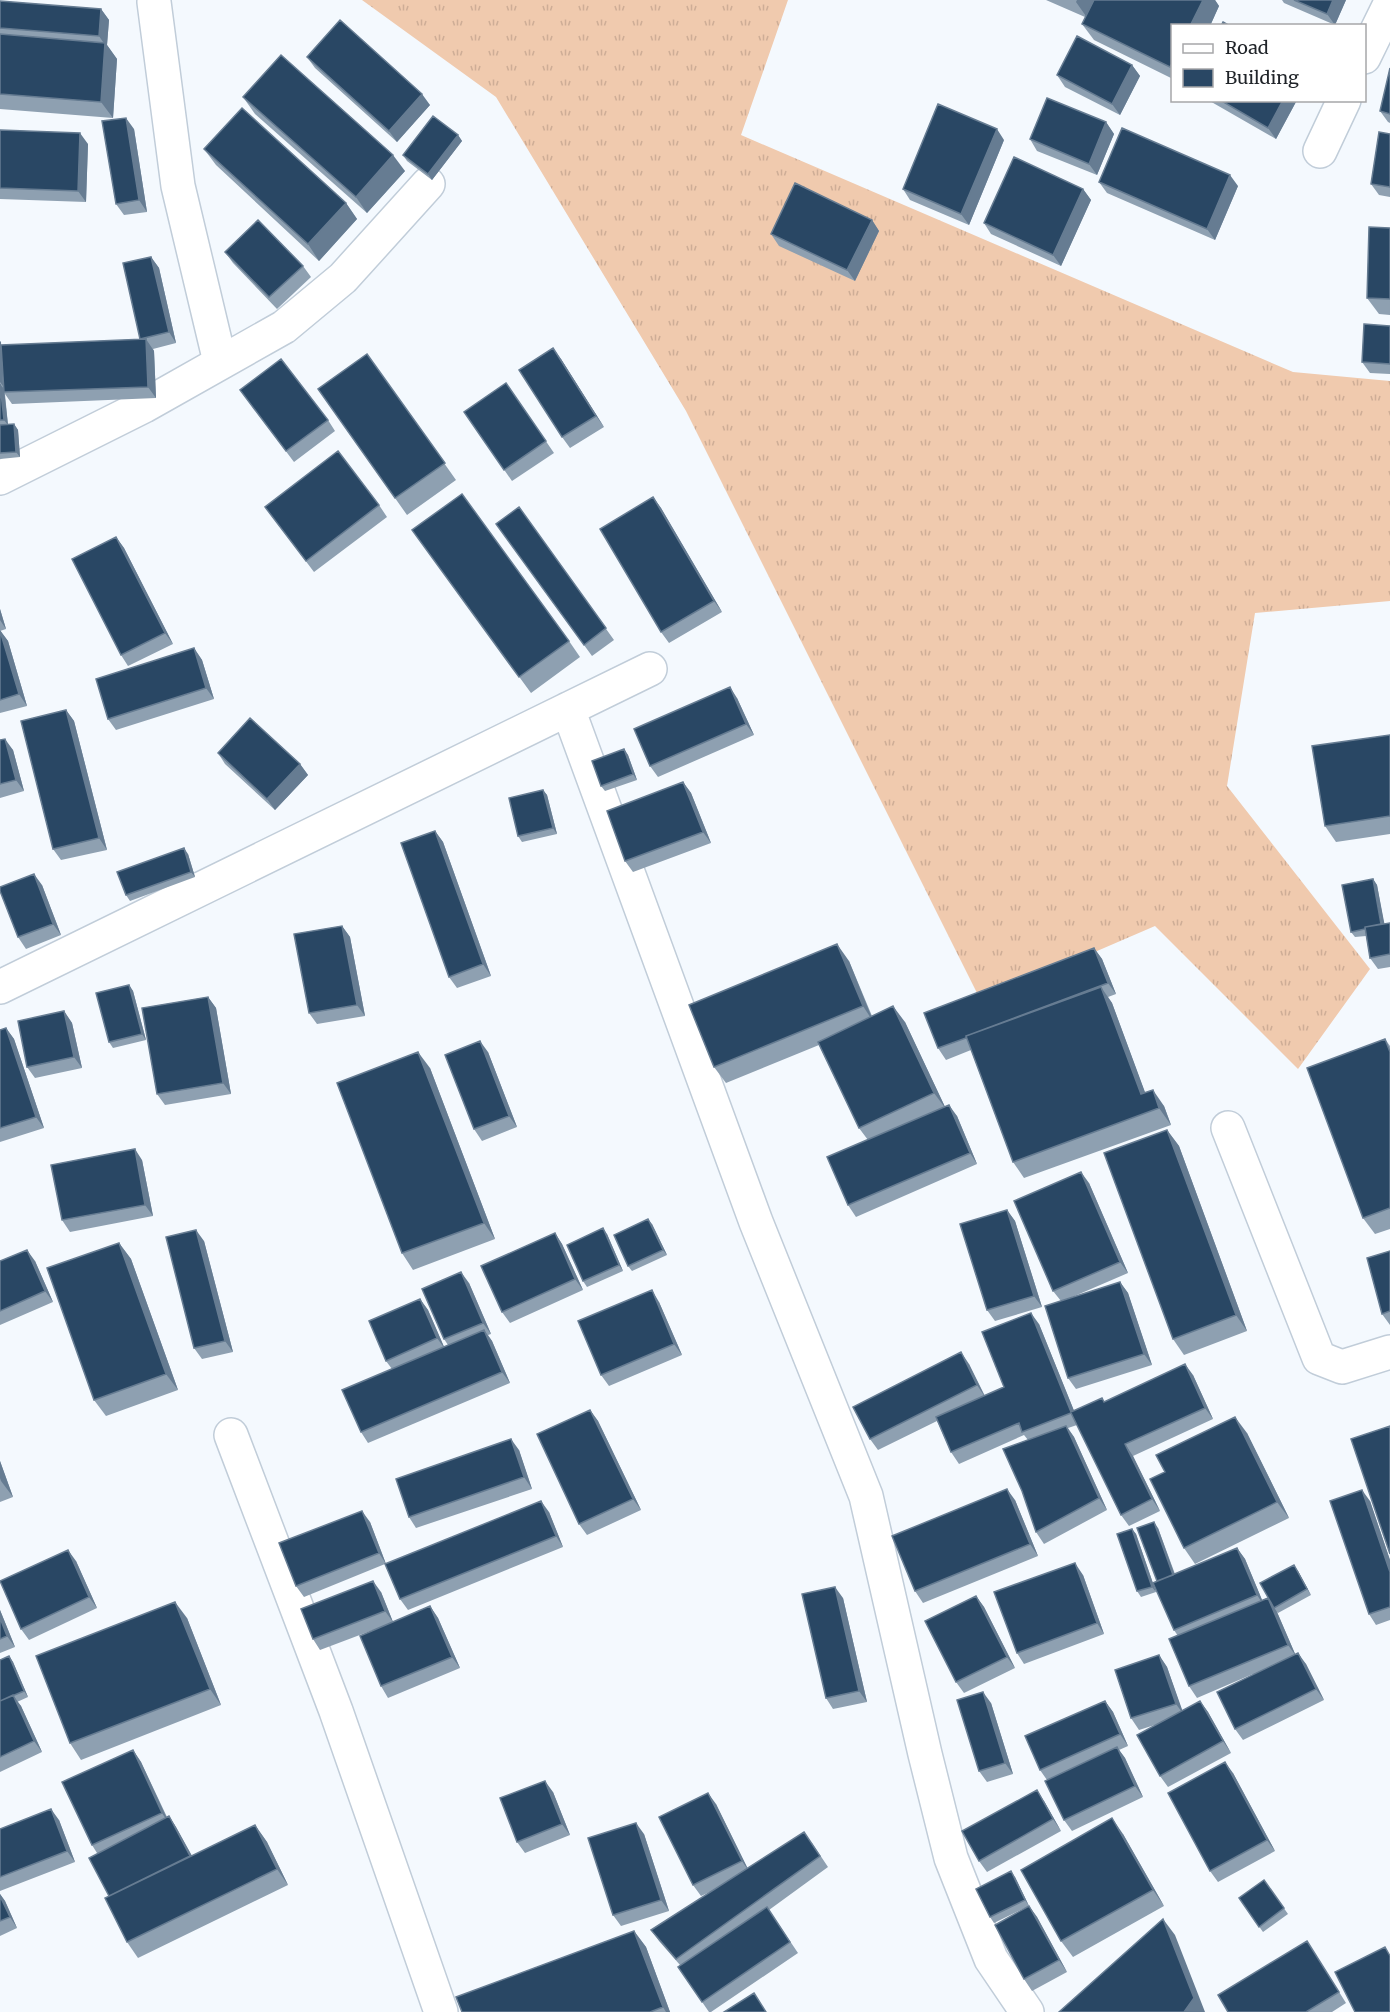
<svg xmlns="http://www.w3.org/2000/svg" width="1390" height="2012" viewBox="0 0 1390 2012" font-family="Merriweather,serif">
<defs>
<pattern id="grass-tufts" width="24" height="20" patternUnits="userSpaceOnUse" patternTransform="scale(1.5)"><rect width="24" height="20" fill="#f0caae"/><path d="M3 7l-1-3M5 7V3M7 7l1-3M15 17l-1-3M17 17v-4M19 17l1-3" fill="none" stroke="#cead96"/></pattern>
</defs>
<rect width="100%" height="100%" fill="#f4f9fe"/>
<path fill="url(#grass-tufts)" d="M362,0H788L741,135L1293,372L1390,381V601L1255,613L1227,786L1370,969L1298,1069L1155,926L981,1001L686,411L496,97Z"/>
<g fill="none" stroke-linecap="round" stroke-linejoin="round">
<g stroke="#c1cdd9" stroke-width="36">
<path id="street" d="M154,2L178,186L220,362
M1364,57L1390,4
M1320,151L1344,100
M0,478L144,406L284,327L343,278L428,184
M568,709L756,1222L866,1496L925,1754L951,1858L991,1959L1027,2012
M0,987L650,669
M1228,1128L1319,1358L1342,1367L1390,1352
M231,1435L336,1711L441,2012"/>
</g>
<use href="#street" stroke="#fff" stroke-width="33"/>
</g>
<path fill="#8ea0b1" d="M1046,0H1215L1219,6L1210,26H1173V79L1094,40L1082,24L1085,17Z
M1282,0H1346L1335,25L1284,3Z
M0,1L101,9L109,20L107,45L117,59L113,118L0,109Z
M307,57L430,105L397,142L315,68Z
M1132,65L1140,76L1120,115L1065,87L1057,75Z
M1390,68V123L1388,122L1380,111Z
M243,97L405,171L367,213L255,114Z
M1208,100H1297L1276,139Z
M1106,122L1114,134L1097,175L1037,151L1030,139Z
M134,129L147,212L124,215L116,204Z
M0,130L88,144L86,202L0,199Z
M1390,134V197L1379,195L1371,184Z
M458,135L462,141L432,180L407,161L403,155Z
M1004,140L969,225L910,200L903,189Z
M204,149L346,203L357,219L319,261L216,165Z
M1099,182L1238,186L1215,240L1107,193Z
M1083,189L1091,200L1061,266L991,234L984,223Z
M872,220L879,231L855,281L779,246L771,234Z
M1390,228V315L1379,314L1367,298Z
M225,252L303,266L311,277L277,309L233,263Z
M151,257L159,268L176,343L153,349L154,351L156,398L12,404L5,394L8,425L14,424L18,430L20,457L0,459V341L1,345L141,340Z
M1390,326V374L1370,373L1362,362Z
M367,354L456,480L407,515L318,389Z
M561,359L604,427L570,448L562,437Z
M506,383L554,453L512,481L464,412Z
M240,390L328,420L335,431L294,462Z
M653,497L661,508L722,612L669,643L661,632Z
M379,505L387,517L314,572L265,507Z
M519,507L614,640L592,656L496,524Z
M116,537L124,548L173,644L128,666L121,655Z
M424,546L569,641L580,657L531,693Z
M0,609L6,629L0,631L8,641L27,706L0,713Z
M194,648L202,660L214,699L116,730L108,719Z
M737,698L754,735L658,777L650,766Z
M66,710L74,721L107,850L61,860L53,849Z
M1390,735V834L1336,842L1325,826Z
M0,740L13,750L24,791L0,798Z
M624,749L628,755L637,780L605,791L601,786Z
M218,753L300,764L308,775L275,810L225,764Z
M683,782L691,793L711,843L633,872L625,861Z
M543,790L547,795L557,834L522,842L518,836Z
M435,831L443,842L491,976L457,988L449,977Z
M188,854L195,877L130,901L126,895Z
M1373,879L1377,885L1384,924L1390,923V967L1378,969L1370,958L1366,936L1355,937L1351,932Z
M42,885L61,935L26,949L18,937Z
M342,926L350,937L365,1016L317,1024L309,1013Z
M1094,948L1102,959L1116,994L1108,997L1112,1003L1145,1093L1164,1106L1171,1125L1024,1178L1013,1162L971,1050L946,1060L938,1048Z
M849,961L872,1016L905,1022L945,1107L957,1116L977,1164L856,1217L848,1205L868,1140L859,1128L819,1045L726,1083L714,1067Z
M129,985L133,991L146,1040L113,1048L109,1042Z
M208,997L216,1008L231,1094L165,1105L157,1094Z
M64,1011L72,1023L82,1068L35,1078L27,1067Z
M6,1028L14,1039L44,1128L0,1142V1030Z
M1385,1039L1390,1046V1229L1375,1234L1363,1218Z
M488,1052L517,1127L482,1141L474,1129Z
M430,1068L495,1239L413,1270L402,1253Z
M1167,1130L1179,1146L1247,1331L1184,1355L1173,1339Z
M142,1160L153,1216L70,1232L62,1220Z
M1089,1183L1128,1273L1070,1298L1120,1282L1128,1293L1152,1365L1076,1389L1068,1378L1061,1301L1053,1291Z
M1007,1210L1015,1221L1042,1307L995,1321L987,1310Z
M652,1224L667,1255L632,1271L628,1266Z
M555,1233L562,1244L583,1290L510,1323L502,1312Z
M607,1234L623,1271L587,1287L583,1281Z
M204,1241L233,1352L202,1359L194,1348Z
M119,1243L131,1259L178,1390L106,1416L94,1400Z
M1390,1251V1325L1382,1314Z
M0,1261H35L53,1302L0,1325Z
M469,1283L491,1334L488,1335L492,1341L510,1383L368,1443L361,1432L392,1369L386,1361L420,1299L428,1310L444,1347L448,1345L444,1339Z
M659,1302L682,1355L609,1386L601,1375Z
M1039,1324L1074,1411L1193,1375L1213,1419L1133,1456L1160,1511L1129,1526L1121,1515L1077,1425L1068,1428L1074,1437L1107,1510L1044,1544L1036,1532L1028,1440L1024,1435L959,1464L951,1452L937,1421L878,1450L870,1439L969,1364L985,1396L1004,1387Z
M590,1410L598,1421L641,1510L587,1535L579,1524Z
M1247,1433L1289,1518L1195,1564L1184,1548Z
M519,1450L532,1489L416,1528L409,1517Z
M0,1461L13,1497L0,1502Z
M1015,1500L1038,1556L923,1603L915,1591Z
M1370,1501L1390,1560V1620L1376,1625L1369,1614Z
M549,1512L563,1547L408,1610L400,1599L385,1564L304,1597L296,1586L370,1522L386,1564Z
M1158,1528L1175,1574L1237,1548L1245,1559L1262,1600L1268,1598L1271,1603L1298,1571L1311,1595L1278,1613L1277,1612L1295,1654L1306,1664L1324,1700L1243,1740L1235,1729L1253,1674L1197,1698L1189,1686L1178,1636L1174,1630L1157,1581Z
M1132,1529L1136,1534L1156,1592L1141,1597L1137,1591Z
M76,1561L97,1608L29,1640L21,1629Z
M1083,1575L1104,1634L1024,1664L1017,1653Z
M381,1592L393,1622L430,1606L438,1618L460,1668L388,1698L381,1686L373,1630L320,1650L313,1639Z
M976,1596L984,1607L1015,1668L964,1693L956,1682Z
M843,1598L867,1702L833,1709L826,1698Z
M0,1610L15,1647L0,1653Z
M187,1618L221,1705L81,1760L70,1743Z
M1159,1655L1167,1667L1182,1711L1200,1701L1208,1712L1231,1753L1168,1787L1160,1776L1161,1723L1139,1730L1131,1718Z
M9,1656L13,1662L28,1697L17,1702L21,1706L42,1752L0,1772V1660Z
M1105,1701L1113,1712L1128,1746L1119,1750L1125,1758L1143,1797L1072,1831L1064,1820L1047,1780L1040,1770Z
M991,1703L1013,1774L987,1782L979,1771Z
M133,1750L141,1762L167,1817L169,1816L176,1827L192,1856L255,1825L267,1842L288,1885L138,1958L127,1942L109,1896L97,1853L92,1845Z
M1233,1773L1275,1851L1218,1882L1210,1871Z
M553,1792L570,1835L525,1853L517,1842Z
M1044,1801L1061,1831L987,1872L979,1861Z
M716,1804L747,1868L812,1843L828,1867L769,1910L798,1953L711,2012H709L678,1967L680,1965L659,1941L651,1930L712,1891L701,1896L693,1885Z
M59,1820L75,1862L0,1891V1829Z
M644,1834L669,1911L621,1926L613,1915Z
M1123,1834L1164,1906L1073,1957L1061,1941Z
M1015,1877L1029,1906L994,1923L990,1917Z
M1264,1880L1288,1914L1263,1932L1239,1898Z
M0,1894L5,1901L17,1928L0,1936Z
M1029,1906L1037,1917L1067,1972L1032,1991L1024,1979Z
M634,1931L646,1947L670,2012H462Z
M1314,1952L1346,2003L1332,2012H1228Z"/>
<path fill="#667c92" d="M1077,0H1096L1088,19L1076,2Z
M1203,0H1215L1219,6L1210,26H1190Z
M1333,0H1346L1335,25L1327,14Z
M101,9L109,20L107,45L117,59L113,118L101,102L105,45L99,36Z
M1132,65L1140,76L1120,115L1112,104Z
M422,94L430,105L397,142L389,131Z
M1283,100H1297L1276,139L1268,128Z
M126,118L134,129L147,212L139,200Z
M1106,122L1114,134L1097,175L1089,164Z
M997,129L1004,140L969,225L961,214Z
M80,133L88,144L86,202L78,191Z
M458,135L462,141L432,180L428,174Z
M393,155L405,171L367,213L356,197Z
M1230,175L1238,186L1215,240L1207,229Z
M1083,189L1091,200L1061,266L1053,255Z
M346,203L357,219L319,261L308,244Z
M872,220L879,231L855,281L847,270Z
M151,257L159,268L176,343L169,332Z
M146,339L154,351L156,398L148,387Z
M0,341L1,342L3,386L0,382Z
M553,348L561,359L604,427L596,416Z
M0,384L4,389L8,425L4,420Z
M14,424L18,430L20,457L16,452Z
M653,497L661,508L722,612L714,601Z
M116,537L124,548L173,644L165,633Z
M0,609L6,629L0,620Z
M0,630L8,641L27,706L19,694Z
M194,648L202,660L214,699L206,688Z
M730,687L737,698L754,735L746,724Z
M66,710L74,721L107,850L99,838Z
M5,739L13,750L24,791L16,780Z
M624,749L628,755L637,780L633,774Z
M300,764L308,775L275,810L267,799Z
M683,782L691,793L711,843L703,832Z
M543,790L547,795L557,834L553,828Z
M435,831L443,842L491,976L483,964Z
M184,848L188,854L195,877L191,872Z
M34,874L42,885L61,935L53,924Z
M1373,879L1377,885L1386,932L1382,926Z
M342,926L350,937L365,1016L357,1005Z
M837,944L849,961L874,1023L863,1006Z
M1094,948L1102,959L1116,994L1108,983Z
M129,985L133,991L146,1040L142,1034Z
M1101,987L1112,1003L1152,1111L1141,1094Z
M208,997L216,1008L231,1094L223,1083Z
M893,1006L905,1022L946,1109L934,1093Z
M64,1011L72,1023L82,1068L74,1057Z
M6,1028L14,1039L44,1128L36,1117Z
M480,1041L488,1052L517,1127L509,1116Z
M418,1052L430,1068L495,1239L484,1223Z
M1153,1090L1164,1106L1171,1125L1159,1108Z
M949,1105L957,1116L977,1164L970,1153Z
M1167,1130L1179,1146L1247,1331L1236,1315Z
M135,1149L142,1160L153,1216L145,1205Z
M1081,1172L1089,1183L1128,1273L1120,1262Z
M1007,1210L1015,1221L1042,1307L1034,1296Z
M648,1219L652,1224L667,1255L663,1250Z
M603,1228L607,1234L623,1271L619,1265Z
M196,1230L204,1241L233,1352L225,1341Z
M555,1233L562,1244L583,1290L575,1279Z
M119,1243L131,1259L178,1390L166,1374Z
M27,1250L35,1261L53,1302L45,1291Z
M461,1272L469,1283L491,1334L483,1323Z
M1120,1282L1128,1293L1152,1365L1144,1354Z
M652,1290L659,1302L682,1355L674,1344Z
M420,1299L428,1310L445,1349L437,1338Z
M1031,1313L1039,1324L1079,1423L1071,1412Z
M484,1330L492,1341L510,1383L502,1372Z
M961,1352L969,1364L985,1397L977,1385Z
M1185,1364L1193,1375L1213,1419L1205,1408Z
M590,1410L598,1421L641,1510L633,1499Z
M1235,1417L1247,1433L1289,1518L1277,1502Z
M1066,1426L1074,1437L1107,1510L1099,1498Z
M511,1439L519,1450L532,1489L524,1477Z
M1125,1444L1133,1456L1160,1511L1152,1499Z
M0,1461L13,1497L1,1481L0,1478Z
M1007,1489L1015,1500L1038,1556L1030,1544Z
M1362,1490L1370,1501L1390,1560V1572Z
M541,1501L549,1512L563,1547L556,1536Z
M362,1511L370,1522L386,1564L379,1553Z
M1154,1522L1158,1528L1178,1584L1174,1578Z
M1132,1529L1136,1534L1156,1592L1152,1587Z
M1237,1548L1245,1559L1265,1607L1257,1595Z
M68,1550L76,1561L97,1608L89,1597Z
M1075,1563L1083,1575L1104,1634L1097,1623Z
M1294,1565L1298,1571L1311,1595L1307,1589Z
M373,1581L381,1592L393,1622L385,1611Z
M835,1587L843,1598L867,1702L859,1691Z
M976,1596L984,1607L1015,1668L1007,1657Z
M1268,1598L1277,1612L1296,1656L1288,1645Z
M175,1602L187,1618L221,1705L210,1689Z
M430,1606L438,1618L460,1668L452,1657Z
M0,1610L15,1647L7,1636L0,1618Z
M1298,1653L1306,1664L1324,1700L1316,1689Z
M1159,1655L1167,1667L1184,1715L1176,1704Z
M9,1656L13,1662L28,1697L24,1691Z
M983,1692L991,1703L1013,1774L1005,1763Z
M13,1695L21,1706L42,1752L34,1741Z
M1105,1701L1113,1712L1128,1746L1120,1734Z
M1200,1701L1208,1712L1231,1753L1223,1741Z
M1117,1747L1125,1758L1143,1797L1135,1786Z
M133,1750L141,1762L170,1825L162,1813Z
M1225,1762L1233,1773L1275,1851L1267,1840Z
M545,1781L553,1792L570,1835L562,1824Z
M1037,1790L1044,1801L1061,1831L1053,1819Z
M708,1793L716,1804L750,1873L742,1861Z
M51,1809L59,1820L75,1862L67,1851Z
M169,1816L176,1827L198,1867L190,1856Z
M1112,1818L1123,1834L1164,1906L1153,1890Z
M636,1823L644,1834L669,1911L661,1900Z
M255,1825L267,1842L288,1885L277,1869Z
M1011,1871L1015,1877L1029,1906L1025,1900Z
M0,1894L5,1901L17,1928L10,1917L0,1896Z
M1029,1906L1037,1917L1067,1972L1059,1960Z
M1163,1919L1175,1935L1205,2012H1184Z
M634,1931L646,1947L670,2012H666L663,2007Z"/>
<path fill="#294764" stroke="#667c92" stroke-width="1.5" d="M1094,0H1203L1190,26H1173V62L1170,67L1082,24Z
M1294,0H1333L1327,14Z
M0,1L101,9L99,36L0,28Z
M340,20L422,94L389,131L307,57Z
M1223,22L1230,26H1221Z
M0,34L105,43L101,102L0,94Z
M1077,36L1132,65L1112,104L1057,75Z
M281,55L393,155L356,197L243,97Z
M1390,68V114L1380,111Z
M1047,98L1106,122L1089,164L1030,139Z
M1220,100H1283L1268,128Z
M938,104L997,129L961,214L903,189Z
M242,108L346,203L308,244L204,149Z
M433,116L458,135L428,174L403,155Z
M126,118L139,200L116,204L102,121Z
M1122,128L1230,175L1207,229L1099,182Z
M0,130L80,133L78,191L0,188Z
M1379,132L1390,134V187L1371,184Z
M1014,157L1083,189L1053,255L984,223Z
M795,183L872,220L847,270L771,234Z
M258,220L303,266L269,297L225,252Z
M1369,227L1390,228V299L1367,298Z
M151,257L169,332L140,339L123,263Z
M1364,324L1390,326V364L1362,362Z
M146,339L148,387L4,392L1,345Z
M553,348L596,416L562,437L519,370Z
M367,354L445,463L395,498L318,389Z
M281,359L328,420L286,451L240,390Z
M506,383L546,441L504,470L464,412Z
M0,384L4,420H0Z
M14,424L16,452L0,453V425Z
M338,451L379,505L306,561L265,507Z
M462,494L569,641L519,677L412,530Z
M653,497L714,601L661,632L600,529Z
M519,507L606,628L584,645L496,524Z
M116,537L165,633L121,655L72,559Z
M0,631L19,694L0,700Z
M194,648L206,688L108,719L96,679Z
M730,687L746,724L650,766L634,729Z
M66,710L99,838L53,849L21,721Z
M250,718L300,764L267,799L218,753Z
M1390,735V816L1325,826L1312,746Z
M5,739L16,780L0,784V740Z
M624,749L633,774L601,786L592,761Z
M683,782L703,832L625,861L607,811Z
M543,790L553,828L518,836L509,798Z
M435,831L483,964L449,977L401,843Z
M184,848L191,872L126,895L117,872Z
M34,874L53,924L18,937L0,891V887Z
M1373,879L1381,924L1365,927V929L1351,932L1342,885Z
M1390,923V954L1370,958L1365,927Z
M342,926L357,1005L309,1013L294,934Z
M837,944L863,1006L714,1067L689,1005Z
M1094,948L1108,983L966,1036V1038L938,1048L924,1013Z
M129,985L142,1034L109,1042L96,993Z
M1101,987L1141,1094L1153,1090L1159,1108L1013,1162L966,1036Z
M208,997L223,1083L157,1094L142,1008Z
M893,1006L934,1093L859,1128L818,1042Z
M64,1011L74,1057L27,1067L18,1021Z
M6,1028L36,1117L0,1128V1030Z
M1385,1039L1390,1052V1208L1363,1218L1307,1068Z
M480,1041L509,1116L474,1129L445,1055Z
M418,1052L484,1223L402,1253L337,1083Z
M949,1105L970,1153L848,1205L827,1157Z
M1167,1130L1236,1315L1173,1339L1104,1153Z
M135,1149L145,1205L62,1220L51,1165Z
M1081,1172L1120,1262L1053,1291L1014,1201Z
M1007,1210L1034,1296L987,1310L960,1224Z
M648,1219L663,1250L628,1266L614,1235Z
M603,1228L619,1265L583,1281L567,1245Z
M196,1230L225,1341L194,1348L166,1237Z
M555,1233L575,1279L502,1312L481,1266Z
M119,1243L166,1374L94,1400L47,1268Z
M27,1250L45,1291L0,1311V1261Z
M1390,1251V1311L1382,1314L1367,1258Z
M461,1272L483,1323L444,1339L422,1289Z
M1120,1282L1144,1354L1068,1378L1045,1306Z
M652,1290L674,1344L601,1375L578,1321Z
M420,1299L437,1338L386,1361L369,1321Z
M1031,1313L1071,1412L1102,1398L1104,1402L1185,1364L1205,1408L1125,1444L1152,1499L1121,1515L1071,1413L1022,1432L1019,1423L951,1452L936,1417L1004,1387L982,1332Z
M484,1330L502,1372L361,1432L342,1390Z
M961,1352L977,1385L870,1439L853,1407Z
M590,1410L633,1499L579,1524L537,1434Z
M1235,1417L1277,1502L1184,1548L1150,1479L1165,1472L1156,1455Z
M1066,1426L1099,1498L1036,1532L1022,1491L1003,1449Z
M1390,1426V1554L1351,1439Z
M511,1439L524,1477L409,1517L396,1479Z
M1007,1489L1030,1544L915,1591L892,1536Z
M1362,1490L1390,1572V1607L1369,1614L1330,1501Z
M541,1501L556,1536L400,1599L385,1564Z
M362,1511L379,1553L296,1586L279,1543Z
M1154,1522L1173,1575L1157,1581L1137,1528Z
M1132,1529L1152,1587L1137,1591L1117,1534Z
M1237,1548L1257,1595L1174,1630L1153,1583Z
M68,1550L89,1597L21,1629L0,1581Z
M1075,1563L1097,1623L1017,1653L994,1592Z
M1294,1565L1307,1589L1274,1608L1260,1583Z
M373,1581L385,1611L313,1639L301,1609Z
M835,1587L859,1691L826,1698L802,1594Z
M976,1596L1007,1657L956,1682L925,1621Z
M1268,1598L1288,1645L1189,1686L1169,1639Z
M175,1602L210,1689L70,1743L36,1656Z
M430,1606L452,1657L381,1686L360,1636Z
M0,1618L7,1636L0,1639Z
M1298,1653L1316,1689L1235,1729L1217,1692Z
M1159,1655L1176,1704L1131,1718L1115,1670Z
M9,1656L24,1691L0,1701V1660Z
M983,1692L1005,1763L979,1771L957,1700Z
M13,1695L34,1741L0,1757V1701Z
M1105,1701L1120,1734L1040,1770L1025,1736Z
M1200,1701L1223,1741L1160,1776L1137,1735Z
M1117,1747L1135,1786L1064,1820L1045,1781Z
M133,1750L162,1813L92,1845L62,1782Z
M1225,1762L1267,1840L1210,1871L1168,1793Z
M545,1781L562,1824L517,1842L500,1798Z
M1037,1790L1053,1819L979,1861L962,1831Z
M708,1793L742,1861L693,1885L659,1817Z
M51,1809L67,1851L0,1877V1829Z
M169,1816L190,1856L109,1896L89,1858Z
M1112,1818L1153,1890L1061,1941L1021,1870Z
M636,1823L661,1900L613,1915L588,1838Z
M255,1825L277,1869L127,1942L105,1898Z
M804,1832L820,1856L676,1959L651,1930Z
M1011,1871L1025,1900L990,1917L976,1889Z
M1264,1880L1284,1908L1259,1927L1239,1898Z
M0,1896L10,1917L0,1921Z
M1029,1906L1059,1960L1024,1979L995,1925Z
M767,1907L790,1942L702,2002L678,1967Z
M1163,1919L1194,1998L1184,2012H1059Z
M634,1931L663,2007L650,2012H462L456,1997Z
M1307,1941L1339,1992L1306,2012H1228L1218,1995Z
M1385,1947L1390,1956V2012H1355L1335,1972Z
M754,1993L766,2012H724Z"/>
<rect x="1171" y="24" width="195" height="78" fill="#ffffff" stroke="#a6a7a9" stroke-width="1.5"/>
<rect x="1183" y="44" width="30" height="9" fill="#ffffff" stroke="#a6a7a9" stroke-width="1.5"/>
<text x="1225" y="54" font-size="18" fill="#202429">Road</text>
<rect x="1183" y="69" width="30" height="18" fill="#294764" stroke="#a6a7a9" stroke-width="1.5"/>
<text x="1225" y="84" font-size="18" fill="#202429">Building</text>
</svg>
